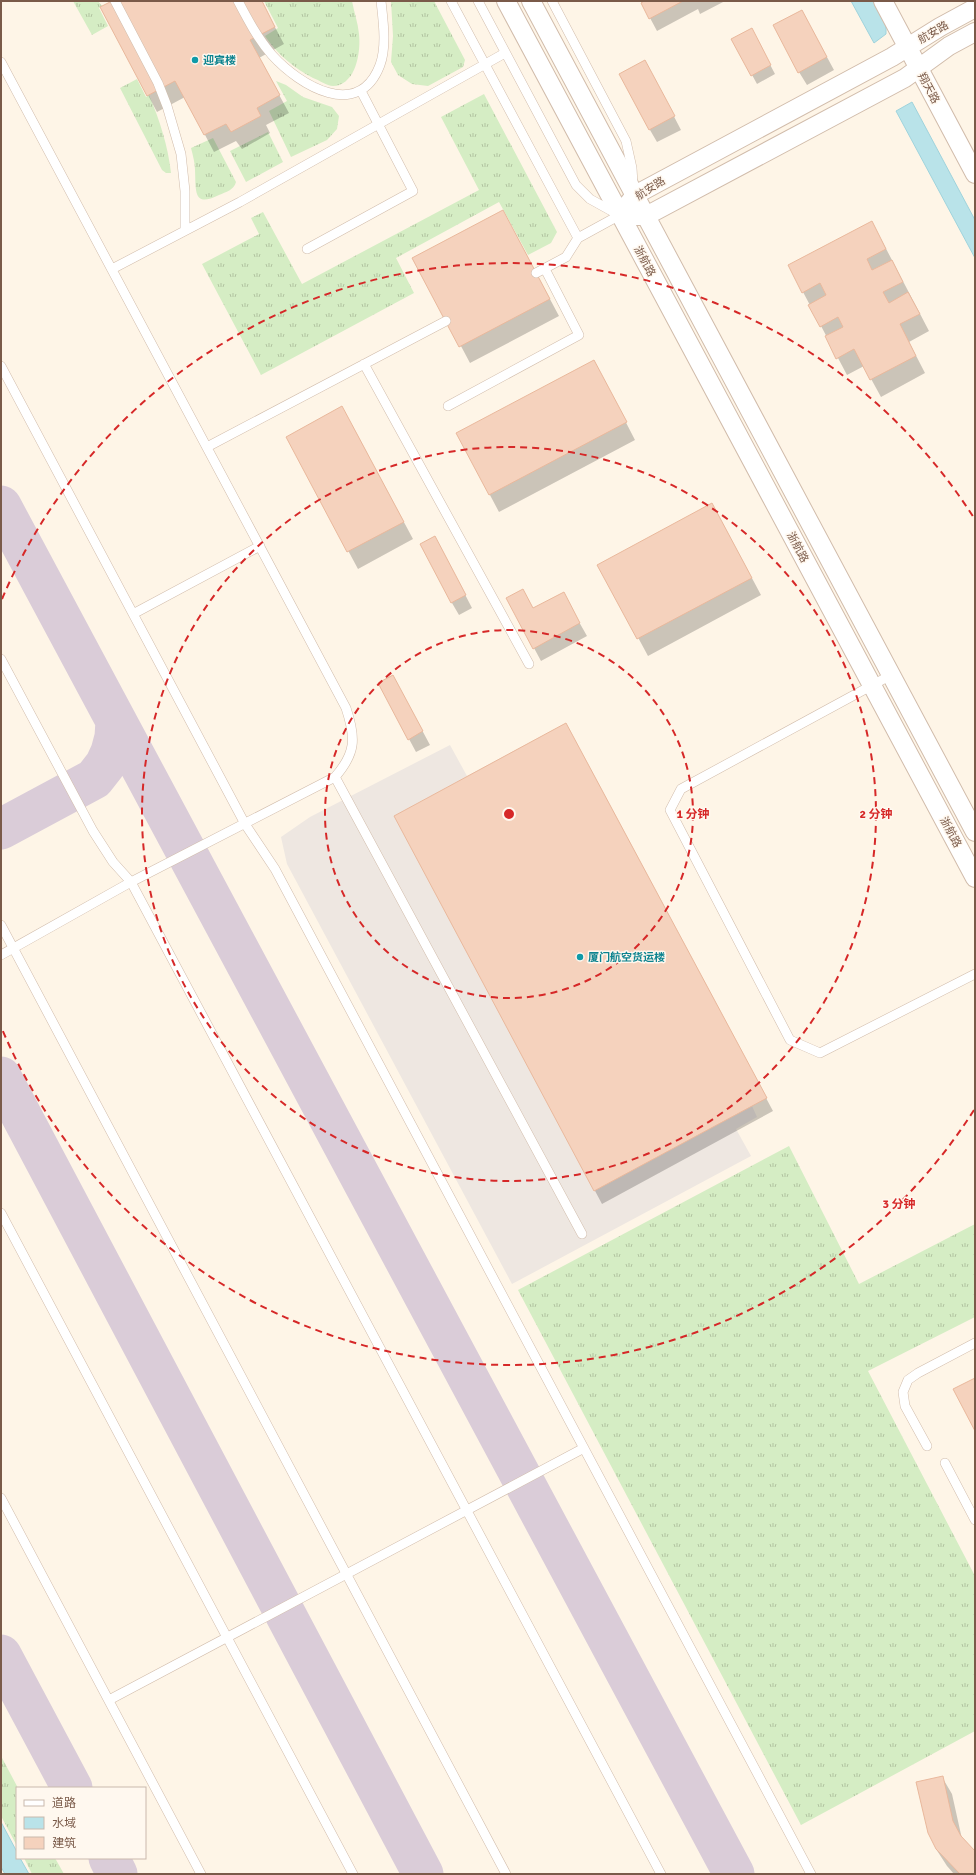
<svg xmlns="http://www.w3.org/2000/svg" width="976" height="1875" viewBox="0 0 976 1875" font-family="Signika,'Noto Sans SC',sans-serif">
<defs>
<pattern id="grass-tufts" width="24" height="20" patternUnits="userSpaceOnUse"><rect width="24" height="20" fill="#d5edc4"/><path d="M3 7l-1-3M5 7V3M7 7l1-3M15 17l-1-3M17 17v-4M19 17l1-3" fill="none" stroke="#b2c3a1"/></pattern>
</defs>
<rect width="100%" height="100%" fill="#fef5e7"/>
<path fill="#eee7e1" d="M566,723L767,1098L752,1106L757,1117L736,1129L751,1156L512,1284L287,864L281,837L310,817L450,745L467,776Z"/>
<path fill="url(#grass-tufts)" d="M73,1H98L102,6L99,8L108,26L92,35Z
M264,1H352C354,12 358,23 359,34C361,52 356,85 333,86C327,86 319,80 313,78C295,69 276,53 265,36L278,28Z
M391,1H434L465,60L463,67L428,86L412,84L398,75L391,62L393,36Z
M137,79L146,97L149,95C160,121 168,146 171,173H166L162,170L120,88Z
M276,81L286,85L303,97L332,107L339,116L337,129L327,140L291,157L269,111L287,101Z
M484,94L557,232L551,243L528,255L499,202L396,258L414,293L261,375L202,264L259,234L251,218L263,212L302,284L479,190L441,117Z
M268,132L283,162L246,182L230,151Z
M213,138L236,182C234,190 226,192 219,195C193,208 196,191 195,170C195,163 193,156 191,148Z
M789,1146L859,1284L975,1224V1317L868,1371L975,1576V1731L801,1825L518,1290Z
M1,1756L18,1788L17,1846L1,1816Z
M24,1858H55L64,1874H32Z"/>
<path fill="#b9e3e9" stroke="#9fd3dc" d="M851,1H874L886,23V34L874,43Z
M912,102L975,220V258L896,111Z
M1,1822L17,1852V1858H20L29,1874H5L1,1867Z"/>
<path fill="#0003" d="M261,1L284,44L259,58L289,113L266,125L270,133L242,149L236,141L214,152L185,97L157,112L148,95Z
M646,1H725L700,14L698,9L657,31L642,3Z
M809,24L834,70L807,85L799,72Z
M756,38L775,74L757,84L733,40Z
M652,74L681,130L657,142L650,130Z
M512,228L559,316L470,363L414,258Z
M881,239L929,331L909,342L925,373L881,397L864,366L847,375L803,292Z
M603,378L635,440L499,512L457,433Z
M352,425L413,539L358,569L287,437Z
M722,522L761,595L648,656L599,565Z
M442,550L472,608L459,615L452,603Z
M570,606L587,636L541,661L534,648L533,609Z
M400,689L430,745L416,752L409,739Z
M573,737L773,1111L602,1204L395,816Z
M942,1777L952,1794L962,1839L975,1852V1874H954L947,1866L936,1849Z"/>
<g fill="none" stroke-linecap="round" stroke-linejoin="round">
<path stroke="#daccd8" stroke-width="41" d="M1,506L734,1874
M1,829L94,779L105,765L111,752L115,737L116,721
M1,1077L423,1874
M1,1655L72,1788
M109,1858L117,1874"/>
</g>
<path fill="#f5d2bd" stroke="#e9b89c" d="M112,1H262L275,27L250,40L280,95L257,108L261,116L231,132L226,124L204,135L175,81L147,96L100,7Z
M644,1H683L649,19L641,3Z
M802,10L827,57L798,73L773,25Z
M752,28L771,65L751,76L731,39Z
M645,60L675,116L649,130L619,74Z
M503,210L550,299L459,347L412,258Z
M872,221L886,249L867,259L872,270L892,260L903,282L883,292L889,303L908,292L920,314L900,324L916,356L870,380L854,349L836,359L825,336L843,327L838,317L820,327L808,305L826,295L820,283L802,293L788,265Z
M594,360L627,422L489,495L456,433Z
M342,406L404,522L347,552L286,437Z
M712,503L752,578L637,639L597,565Z
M435,536L466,595L451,603L420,544Z
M523,589L533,608L564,592L580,623L533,649L506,598Z
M393,675L423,731L408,740L378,683Z
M566,723L767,1098L594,1191L394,816Z
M975,1378V1431L953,1389Z
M943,1776L953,1821L961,1836L975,1851V1874H960L936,1849L928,1833L916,1782Z"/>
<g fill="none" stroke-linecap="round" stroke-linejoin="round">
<g stroke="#d1bcab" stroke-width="10">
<path id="service" d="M115,1L158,83L167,106L181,154L185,191V229
M238,1C248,20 258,39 272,55C300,86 359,121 380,65C387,46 383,20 381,1
M451,1L578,238
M478,1L576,185L590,199L617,214
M552,1L626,141L632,168L633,184
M1,62L346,708C356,738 356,753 335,777L131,882L1,955
M307,249L413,191L361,91
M112,269L240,202L505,53
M536,273L566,257L578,238L620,215
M364,364L529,664
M1,366L245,824L275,869L811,1874
M448,406L579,335L545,269
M207,447L446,321
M133,614L260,546
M1,659L93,831L113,862L131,882L661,1874
M891,675L681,789L670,810L790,1040L820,1053L975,974
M335,777L582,1234
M1,925L506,1874
M1,1213L353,1874
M927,1446L905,1406L903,1392L908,1380L918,1373L975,1343
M945,1463L975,1520
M1,1498L201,1874
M109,1700L584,1448"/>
</g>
<g stroke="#d1bcab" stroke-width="20">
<path id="minor" d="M506,1L975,878
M531,1L975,832
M883,1L975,174
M628,204L635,195L892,57L940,27L975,8
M635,216H646L905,78L949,46L975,32"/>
</g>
<use href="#service" stroke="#fff" stroke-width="9"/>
<use href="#minor" stroke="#fff" stroke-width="18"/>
</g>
<g fill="none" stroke="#d62828" stroke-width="2" stroke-dasharray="7 5">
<circle cx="509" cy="814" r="184"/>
<circle cx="509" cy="814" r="367"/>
<path d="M974 1110A551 551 0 0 1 2 1029M2 599A551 551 0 0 1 974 518"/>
</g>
<g fill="#0f9aa8" stroke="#fff8ef" stroke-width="1.5">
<circle cx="195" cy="60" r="4"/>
<circle cx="580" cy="957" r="4"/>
</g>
<g text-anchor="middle" stroke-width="3" stroke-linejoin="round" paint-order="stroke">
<g font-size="11" fill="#7a5a49" stroke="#fff8ef">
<text transform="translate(933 32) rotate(-30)" y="4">航安路</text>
<text transform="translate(929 88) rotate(62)" y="4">翔天路</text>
<text transform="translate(650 188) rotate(-32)" y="4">航安路</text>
<text transform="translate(645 261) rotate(62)" y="4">浙航路</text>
<text transform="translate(798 547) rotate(62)" y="4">浙航路</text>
<text transform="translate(951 832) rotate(62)" y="4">浙航路</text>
</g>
<g font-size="11" font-weight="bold" fill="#0d838f" stroke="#fff8ef" text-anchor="start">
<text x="203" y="64">迎宾楼</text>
<text x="588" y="961">厦门航空货运楼</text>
</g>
</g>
<circle cx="509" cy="814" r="6" fill="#d62828" stroke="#fff8ef" stroke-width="2"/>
<g font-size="12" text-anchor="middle" font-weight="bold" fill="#d62828" stroke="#fff8ef" stroke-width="3" stroke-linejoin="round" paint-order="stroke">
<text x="693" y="818">1 分钟</text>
<text x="876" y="818">2 分钟</text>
<text x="899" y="1208">3 分钟</text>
</g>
<rect width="976" height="1875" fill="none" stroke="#7a5a49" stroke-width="4"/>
<rect x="16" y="1787" width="130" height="72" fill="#fff8ef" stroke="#cab9ad"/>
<rect x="24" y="1800" width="20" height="6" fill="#ffffff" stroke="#cab9ad"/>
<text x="52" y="1807" font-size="12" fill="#7a5a49">道路</text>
<rect x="24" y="1817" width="20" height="12" fill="#b9e3e9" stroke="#cab9ad"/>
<text x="52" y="1827" font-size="12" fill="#7a5a49">水域</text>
<rect x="24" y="1837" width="20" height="12" fill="#f5d2bd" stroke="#cab9ad"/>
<text x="52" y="1847" font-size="12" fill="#7a5a49">建筑</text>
</svg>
